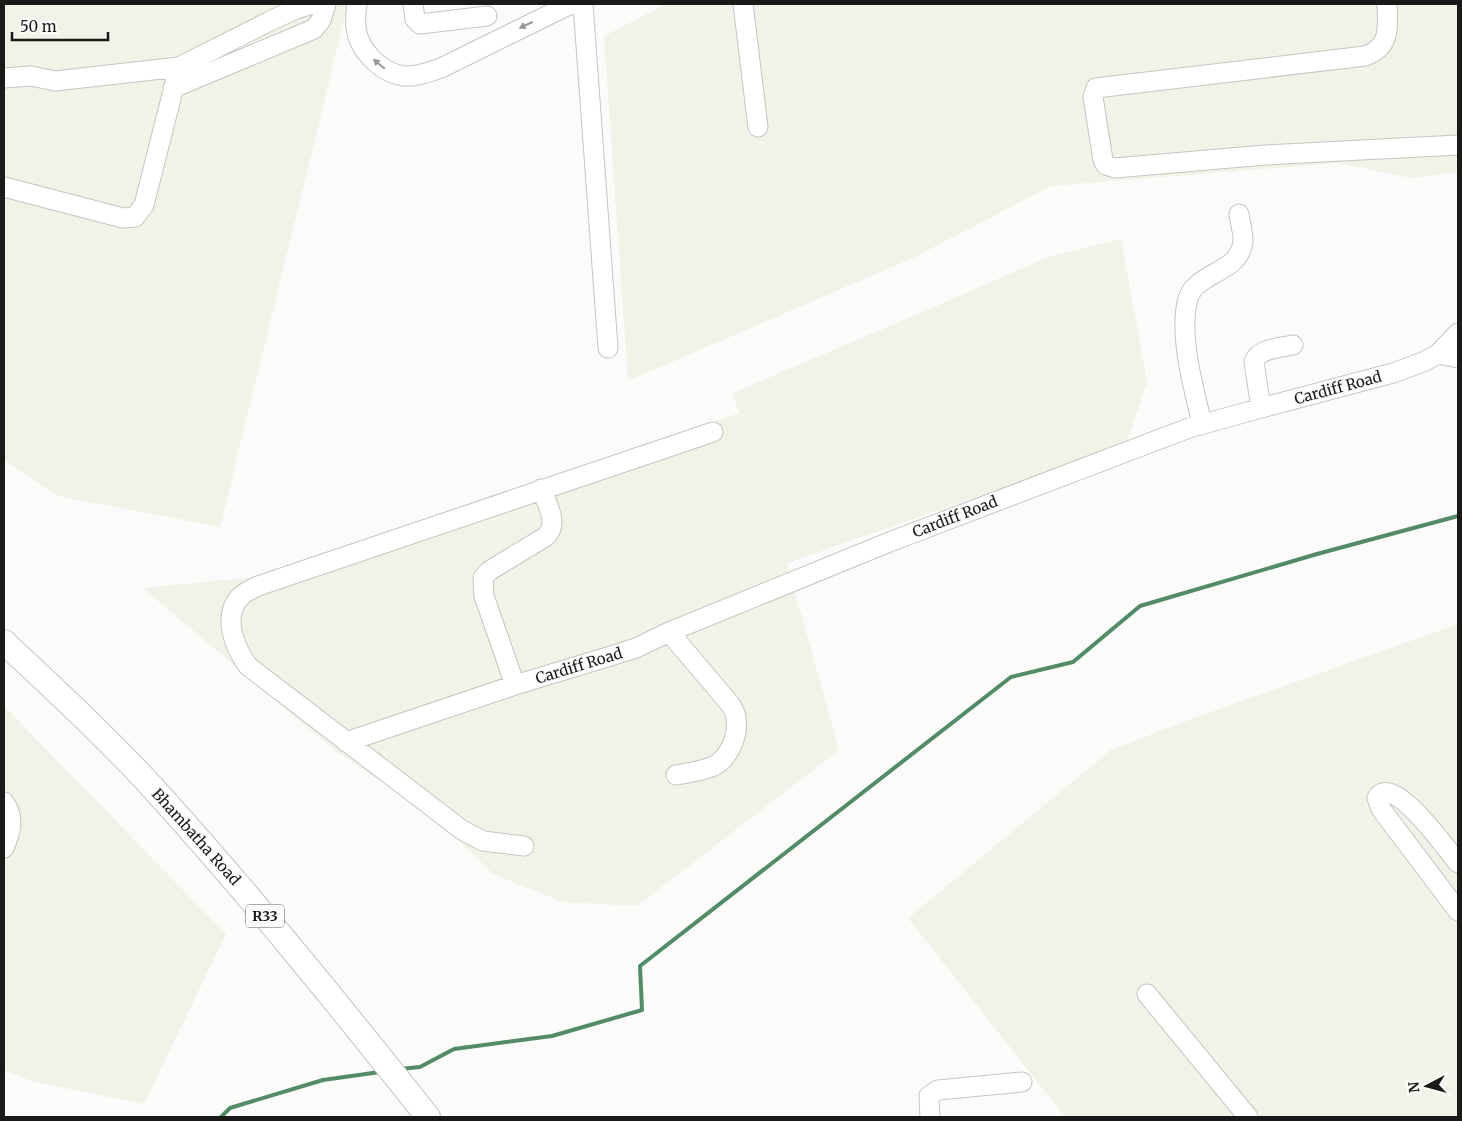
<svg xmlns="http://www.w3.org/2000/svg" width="1462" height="1121" viewBox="0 0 1462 1121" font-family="Merriweather,serif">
<rect width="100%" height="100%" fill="#fbfcf9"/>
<path fill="#f0f3e8" d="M4,4H348L220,527L58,496L4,460Z
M667,4H1458V172L1411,178L1338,163L1051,186L915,257L628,381L604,36Z
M1121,239L1147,382L1126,445L787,563L839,750L637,906L563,902L493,874L433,816L334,750L143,588L266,576L739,413L733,393L925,311L1048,257Z
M1458,624V1117H1065L908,918L1111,750L1194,718Z
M4,706L226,934L144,1104L31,1081L4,1070Z"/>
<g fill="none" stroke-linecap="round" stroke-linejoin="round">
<path stroke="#538b67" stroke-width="4" d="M400,1069L420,1067L454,1049L552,1036L642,1010L640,966L1011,677L1073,662L1140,606L1317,554L1458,516
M221,1117L230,1108L323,1080L380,1072"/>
<g stroke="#c5c5c2" stroke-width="21">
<path id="minor" d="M357,4C356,11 355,19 356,27C358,50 381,73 404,76C417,77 429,72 441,68L571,4
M413,4L415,19L420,24L487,16
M583,4L608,348
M743,4L758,127
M1387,4C1388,27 1391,47 1365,56L1096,88L1093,97L1103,160L1106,165L1115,168L1265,155L1458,145
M4,78L31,76L55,81L179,67L270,21L296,9L313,4
M173,88L314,29L321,20L326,4
M4,187L123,218L135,217L144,205L179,67
M1438,354L1458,358
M1261,408L1254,362C1258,348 1280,348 1293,345
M1202,424C1194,389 1178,334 1188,299C1196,271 1241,274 1243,240C1243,232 1240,222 1239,214
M669,632L730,704C733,709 736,713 736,718C739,735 729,758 714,766C702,771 689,773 676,775
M515,685L484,596L483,578L489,571L545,537C560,524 547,504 541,489
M346,742L515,685L614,655L636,648L669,632L892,541L1189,428L1261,408L1393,373L1423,362L1438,354L1458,333
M4,802C15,817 11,832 4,848
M524,846L483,841L462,830L248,666C235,648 221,616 241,596C245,592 252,589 258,586L713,432
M1458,863C1448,851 1392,771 1377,798L1381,809L1458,911
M1147,994L1248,1117
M930,1117L929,1096L938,1090L1022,1082"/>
</g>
<g stroke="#c5c5c2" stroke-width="26">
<path id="major" d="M4,642C58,693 113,743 162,798C255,901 342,1009 428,1117"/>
</g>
<use href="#minor" stroke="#fff" stroke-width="19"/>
<use href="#major" stroke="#fff" stroke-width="24"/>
</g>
<defs><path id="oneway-solid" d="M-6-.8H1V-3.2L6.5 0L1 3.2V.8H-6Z" transform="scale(1.25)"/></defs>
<g fill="#989898">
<use href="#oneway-solid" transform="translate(526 25) rotate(155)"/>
<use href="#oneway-solid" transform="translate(379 64) rotate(-140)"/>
</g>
<g text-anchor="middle" stroke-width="4" stroke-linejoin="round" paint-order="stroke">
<rect fill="#fbfcf9" stroke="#5e5e5c" stroke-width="1" x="246" y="904.5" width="38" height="23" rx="4"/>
<g font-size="14" font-weight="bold" fill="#1a1a19">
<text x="265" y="921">R33</text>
</g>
<g font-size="15" fill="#1a1a19" stroke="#fbfcf9">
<text transform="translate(1338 388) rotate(-15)" y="5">Cardiff Road</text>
<text transform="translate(955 517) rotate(-21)" y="5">Cardiff Road</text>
<text transform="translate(579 666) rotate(-17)" y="5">Cardiff Road</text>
<text transform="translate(196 837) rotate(48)" y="5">Bhambatha Road</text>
</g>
</g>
<rect width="1462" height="1121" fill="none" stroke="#1a1a19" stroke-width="10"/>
<g transform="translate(1427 1086) rotate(264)" stroke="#fbfcf9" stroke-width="4" paint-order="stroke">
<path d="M0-4L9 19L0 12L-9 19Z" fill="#1a1a19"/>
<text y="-8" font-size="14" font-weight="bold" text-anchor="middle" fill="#1a1a19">N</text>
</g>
<path d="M12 32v8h96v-8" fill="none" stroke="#1a1a19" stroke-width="2.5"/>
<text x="20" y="32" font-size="15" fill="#1a1a19" stroke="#fbfcf9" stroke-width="4" paint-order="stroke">50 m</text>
</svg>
